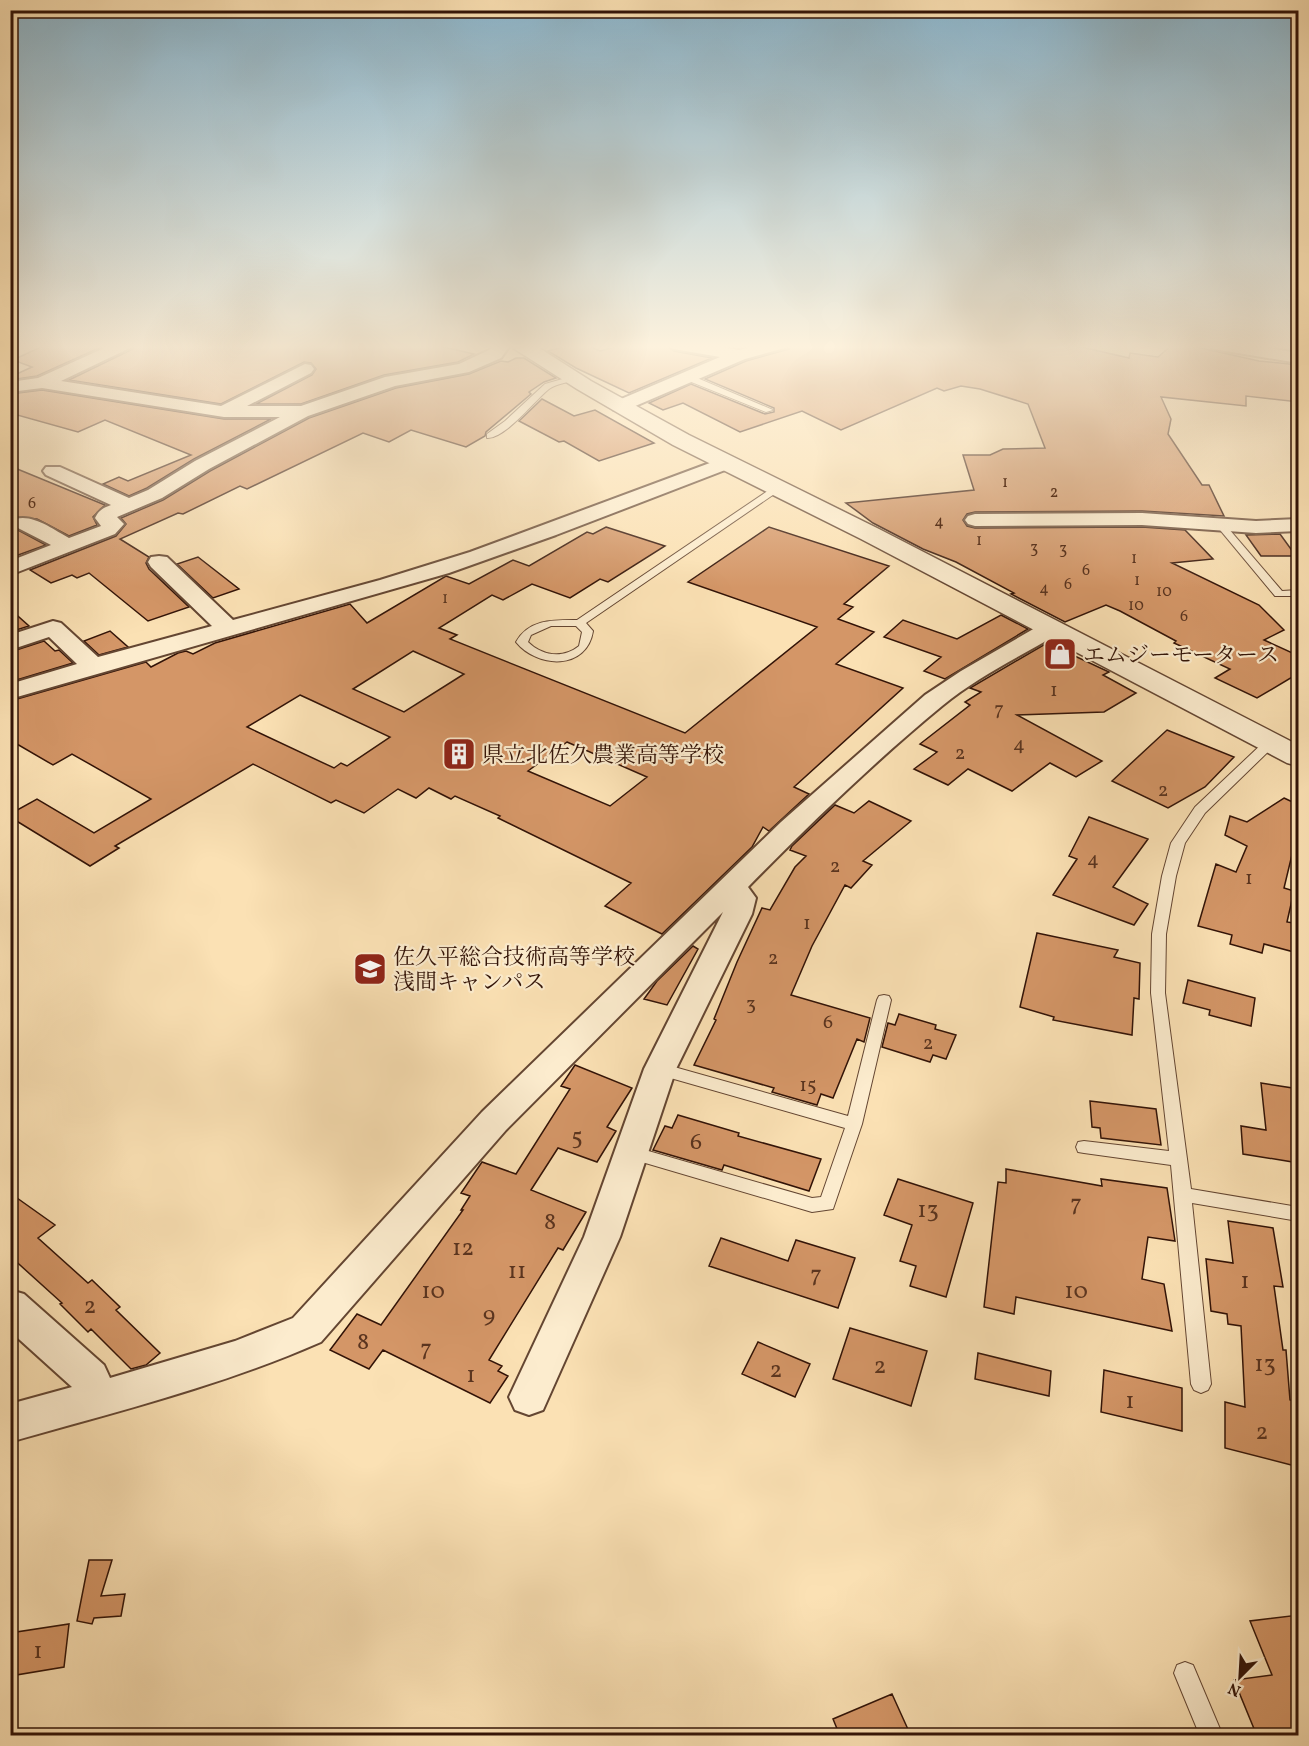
<svg xmlns="http://www.w3.org/2000/svg" width="1309" height="1746" viewBox="0 0 1309 1746" font-family="Vollkorn,'Noto Serif JP',serif">
<rect width="100%" height="100%" fill="#fbe1b4"/>
<filter id="stains"><feTurbulence type="fractalNoise" baseFrequency=".00333" numOctaves="4"/><feColorMatrix values="0 0 0 0 .2 0 0 0 0 .09 0 0 0 0 .02 0 0 0 .5 -.17"/></filter>
<radialGradient id="worn" r=".72"><stop offset=".6" stop-color="#630" stop-opacity="0"/><stop offset="1" stop-color="#630" stop-opacity=".3"/></radialGradient>
<path fill="#d49667" stroke="#321307" stroke-width="1.5" fill-rule="evenodd" d="M47,344H108L37,376L10,380V377L32,367L13,360Z
M136,344H431L474,354L458,362L384,375L301,404H256L312,375L316,369L311,363L304,362L221,404L69,380L133,349Z
M574,344H585L600,351L627,344H664L674,351L712,358L629,393L576,368L548,351Z
M792,344H1069L1129,358L1130,353L1158,357L1173,344H1183L1259,361L1299,365V402L1246,396V406L1161,397L1171,419L1168,434L1202,485H1209L1224,516L1142,511L975,512L967,514L963,520L967,526L975,528L1142,527L1185,530L1213,559L1172,563L1259,605L1284,630L1264,640L1299,656V673L1257,698L1215,678L1230,669L1174,643L1176,641L1120,611L1106,605L1065,622L1011,594L1014,593L956,562L923,549L873,523L846,503L974,490L963,455H990L1003,449L1045,448L1028,404L980,389L961,386L944,391L937,388L841,430L802,411L740,432L683,403L663,410L649,403L691,384L765,414L774,412V408L705,379L746,361L789,349Z
M516,358H524L556,378L544,382L529,392L531,394L486,432L485,436L466,447L411,430L389,442L363,433L247,489L240,486L183,514L178,513L120,539L149,557L146,563L149,569L189,607L148,621L89,573L77,578L72,575L51,583L30,570L116,536L126,524L121,518L163,500L210,471L309,418L396,388L469,374L501,361L508,362Z
M42,390L224,419H271L194,459L147,488L129,496L103,484L119,477L128,481L191,455L105,420L78,432L10,413V394Z
M542,399L574,416L595,410L654,443L599,461L564,441L559,442L519,421Z
M10,466L105,505L93,517L97,525L69,536L37,519L16,517L11,523L14,528L46,545L10,558Z
M606,527L665,546L608,582L600,579L570,598L532,584L503,600L492,595L439,628L457,635L450,639L685,733L817,627L688,582L769,527L889,566L844,604L853,607L838,619L874,632L836,664L903,688L794,787L809,794L769,831L763,827L752,847L662,934L605,906L631,883L498,818L500,816L455,796L451,799L429,788L416,798L398,789L364,813L336,800L331,803L253,764L115,846L119,848L90,866L10,817V814L37,799L94,833L151,799L72,754L53,765L10,740V701L146,662L151,667L178,653L186,651L193,654L215,643L350,604L367,623L446,576L469,584L513,560L529,566L587,532L593,534ZM413,651L464,674L404,712L353,689ZM300,695L313,701L390,737L347,766L341,763L334,768L247,727ZM567,742L647,777L610,806L528,771Z
M1280,534L1296,556H1261L1246,535Z
M198,557L239,589L213,598L177,564Z
M10,609L29,626L10,632Z
M1001,615L1028,629L945,679L924,671L941,657L884,637L903,620L957,639Z
M110,631L128,647L99,655L84,641Z
M44,641L55,651L59,650L73,663L10,682V652Z
M1047,643L1109,672L1103,675L1136,693L1104,712L1017,715L1102,761L1076,777L1050,763L1012,791L968,769L948,785L914,769L937,752L920,744L970,705L965,702L981,692L970,688Z
M1167,730L1234,757L1205,787L1168,808L1112,781Z
M1284,798L1299,805V844L1295,842L1284,888L1294,891L1287,922L1299,924V928L1294,952L1264,944L1262,953L1230,944L1232,935L1198,926L1216,864L1236,872L1247,846L1225,835L1230,816L1247,822Z
M869,801L911,821L863,861L872,865L851,888L845,885L812,946L791,995L870,1018L864,1042L857,1039L833,1098L821,1094L817,1105L772,1092L774,1088L694,1065L716,1020L714,1019L737,962L762,908L770,910L795,867L806,856L790,850L792,846L835,805L854,813Z
M1089,817L1148,839L1113,887L1148,904L1134,925L1053,895L1077,859L1069,856Z
M1037,933L1118,950L1114,957L1140,963L1139,999L1134,998L1132,1035L1053,1020L1054,1017L1020,1007Z
M693,946L698,949L667,1005L644,999L657,981Z
M1188,980L1255,998L1251,1026L1209,1015L1210,1010L1183,1003Z
M899,1014L936,1025L935,1029L956,1035L946,1059L933,1055L930,1062L882,1047L888,1023L895,1025Z
M575,1065L632,1088L607,1127L616,1131L597,1162L558,1148L531,1190L586,1212L563,1250L558,1248L489,1360L502,1366L498,1371L508,1376L490,1403L383,1350L369,1369L330,1350L357,1314L381,1325L463,1210H461L470,1196L461,1193L482,1162L516,1174L570,1089L561,1086Z
M1261,1083L1299,1089V1163L1243,1154L1241,1126L1266,1130Z
M1090,1101L1156,1109L1161,1145L1101,1138L1100,1128L1092,1127Z
M678,1115L739,1133L738,1136L821,1159L809,1191L724,1165L722,1170L653,1150L665,1126L672,1128Z
M1006,1169L1102,1186L1101,1179L1167,1188L1175,1241L1148,1237L1142,1279L1164,1284L1172,1331L1016,1297L1014,1314L984,1307L998,1182L1006,1183Z
M898,1179L973,1203L946,1297L910,1286L916,1266L900,1261L912,1225L884,1215Z
M10,1193L55,1225L38,1238L88,1283L92,1280L120,1307L116,1310L160,1353L146,1365L131,1369L91,1329L88,1332L60,1304L62,1303L10,1256Z
M1228,1221L1273,1228L1283,1287L1274,1286L1283,1350H1286L1290,1400L1299,1402V1467L1225,1448V1402L1245,1407L1241,1326L1228,1324L1227,1314L1211,1311L1206,1259L1233,1263Z
M721,1238L788,1261L796,1240L855,1258L838,1308L709,1266Z
M850,1328L927,1351L911,1406L833,1379Z
M758,1342L810,1364L795,1397L742,1374Z
M978,1353L1051,1371L1049,1396L975,1379Z
M1104,1370L1182,1388V1431L1101,1412Z
M89,1560H112L101,1596L125,1594L121,1616L94,1618L92,1624L77,1621Z
M1299,1615V1736H1257L1234,1680L1272,1675L1250,1621Z
M69,1624L64,1667L10,1676V1633Z
M892,1694L911,1736H840L833,1719Z"/>
<g fill="none" stroke-linecap="round" stroke-linejoin="round">
<g stroke="#644632" stroke-width="2">
<path id="service" d="M684,375H690L773,410L766,412L684,379Z
M573,376L577,378L576,380C568,382 556,384 549,389C535,400 505,439 487,438V434L505,421L545,384Z
M775,486L783,488L586,623L593,631C587,670 538,669 516,642C529,619 553,620 577,620ZM551,626H576L582,632L579,646C563,659 542,656 528,642L531,635Z
M1219,520L1222,521L1282,591L1298,590V596H1275L1216,525V521Z
M1270,739L1276,743L1274,746L1205,813L1185,843L1176,876L1166,934L1165,993L1191,1189L1298,1207V1221L1192,1203L1211,1384L1208,1390L1201,1393L1194,1390L1191,1384L1171,1165L1084,1153L1078,1152L1076,1147L1078,1142L1084,1141L1169,1151L1151,993L1152,934L1162,876L1171,843L1195,807L1266,740Z
M884,995L889,996L891,1000L862,1124L833,1209L812,1212L625,1157L623,1152L625,1147L631,1146L812,1198L821,1197L845,1128L660,1075L654,1073L652,1069L654,1065L660,1063L848,1116L877,1000L879,996Z
M1185,1662L1193,1665L1223,1736H1200L1174,1673L1177,1665Z"/>
</g>
<g stroke="#644632" stroke-width="4">
<path id="minor" d="M113,344H134L132,347L61,381L221,406L305,364L311,365L314,369L311,373L247,406H301L385,377L459,364L489,350L495,344H507L509,347L501,358L469,372L395,386L308,416L209,469L162,498L117,517L124,524L115,534L10,575V561L51,545L16,527L13,523L16,519C33,514 54,530 69,538L101,526L95,518C99,510 103,508 111,505L46,475L43,471L46,467H60L129,498L148,490L195,461L280,417H224L42,388L10,392V382L38,378Z
M666,344H703L739,350L763,344H790L788,347L745,359L626,410H614L611,406L614,402L720,357L674,349Z
M1206,344H1244L1298,353V363L1214,349Z
M726,457L733,459L736,463L733,467L556,535L449,573L10,699V684L77,664L49,637L10,650V635L53,621L61,623L98,657L212,626L151,567L148,562L151,557L159,556L167,557L233,620L380,580L470,552Z
M1142,513L1256,521L1298,519V531L1256,533L1142,525L975,526L968,524L965,520L968,516L975,514Z
M1050,622L1058,624L1061,629L1058,634C1019,657 977,677 942,706C875,761 809,825 748,887L756,898L752,914L676,1069L620,1237L543,1410L529,1415L515,1410L509,1397L584,1237L644,1069L723,912L506,1130L321,1342C221,1386 115,1412 10,1442V1404L72,1387L10,1331V1290L24,1294L104,1365L110,1378L235,1341L293,1318L482,1112L781,822L925,695L961,671L1042,624Z"/>
</g>
<g stroke="#644632" stroke-width="3">
<path id="tertiary" d="M511,344H533L591,381L689,435L879,529L1298,745V766L1287,763L861,539L673,445L577,389L513,348Z"/>
</g>
<use href="#service" fill="#fcecce" fill-rule="evenodd"/>
<use href="#minor" fill="#fcecce" fill-rule="evenodd"/>
<use href="#tertiary" fill="#fcecce" fill-rule="evenodd"/>
</g>
<linearGradient id="sky" x2="0" y2="1"><stop stop-color="#8bb8d1"/><stop offset="0.59" stop-color="#fdf2dd"/><stop offset="1" stop-color="#fdf2dd" stop-opacity="0"/></linearGradient>
<rect width="1309" height="588" fill="url(#sky)"/>
<defs>
<g id="shop-square" transform="scale(1.725)"><rect x="-9" y="-9" width="18" height="18" rx="4" fill="#8f2418" stroke="#fcecce"/><path d="M-5-2.5h2.3a2.7 3.5 0 0 1 5.4 0H5L5.5 6h-11ZM-1.5-2.5h3a1.5 2.3 0 0 0-3 0Z" fill="#fff"/></g>
<g id="building-square" transform="scale(1.725)"><rect x="-9" y="-9" width="18" height="18" rx="4" fill="#8f2418" stroke="#fcecce"/><path d="M-4-6H4V6H1V3H-1V6H-4ZM-2.5-4.3h1.7v1.8h-1.7ZM.8-4.3h1.7v1.8H.8ZM-2.5-1h1.7V.8h-1.7ZM.8-1h1.7V.8H.8Z" fill="#fff"/></g>
<g id="school-square" transform="scale(1.725)"><rect x="-9" y="-9" width="18" height="18" rx="4" fill="#8f2418" stroke="#fcecce"/><path d="M0-5L7-2L0 1L-7-2ZM-4 1L0 2.5L4 1V4Q0 6-4 4Z" fill="#fff"/></g>
</defs>
<g fill-rule="evenodd">
<use href="#shop-square" x="1060" y="654"/>
<use href="#building-square" x="459" y="754"/>
<use href="#school-square" x="370" y="969"/>
</g>
<g text-anchor="middle" stroke-width="4.5" stroke-linejoin="round" paint-order="stroke">
<g font-size="16" fill="#5a341f">
<text x="1005" y="487">1</text>
<text x="1054" y="497">2</text>
<text x="32" y="508">6</text>
<text x="939" y="526">4</text>
<text x="979" y="545">1</text>
<text x="1034" y="553">3</text>
<text x="1063" y="554">3</text>
<text x="1134" y="563">1</text>
<text x="1086" y="575">6</text>
<text x="1137" y="585">1</text>
<text x="1068" y="589">6</text>
<text x="1044" y="593">4</text>
<text x="1164" y="596">10</text>
<text x="445" y="603">1</text>
<text x="1136" y="610">10</text>
<text x="1184" y="621">6</text>
</g>
<g font-size="20" fill="#5a341f">
<text x="1054" y="696">1</text>
<text x="999" y="715">7</text>
<text x="1019" y="750">4</text>
<text x="960" y="759">2</text>
<text x="1163" y="796">2</text>
<text x="1093" y="865">4</text>
<text x="835" y="872">2</text>
<text x="1249" y="884">1</text>
<text x="807" y="929">1</text>
<text x="773" y="964">2</text>
<text x="751" y="1010">3</text>
<text x="828" y="1028">6</text>
<text x="928" y="1049">2</text>
<text x="808" y="1091">15</text>
</g>
<g font-size="22" fill="#321307" stroke="#fcecce" text-anchor="start">
<text x="1083" y="662">エムジーモータース</text>
<text x="482" y="762">県立北佐久農業高等学校</text>
<text x="393" y="964">佐久平総合技術高等学校<tspan x="393" dy="25">浅間キャンパス</tspan></text>
</g>
<g font-size="24" fill="#5a341f">
<text x="577" y="1144">5</text>
<text x="696" y="1149">6</text>
<text x="1076" y="1211">7</text>
<text x="928" y="1217">13</text>
<text x="550" y="1229">8</text>
<text x="463" y="1255">12</text>
<text x="517" y="1278">11</text>
<text x="816" y="1282">7</text>
<text x="1245" y="1288">1</text>
<text x="433" y="1298">10</text>
<text x="1076" y="1298">10</text>
<text x="90" y="1313">2</text>
<text x="489" y="1322">9</text>
<text x="363" y="1349">8</text>
<text x="426" y="1356">7</text>
<text x="1265" y="1371">13</text>
<text x="880" y="1373">2</text>
<text x="776" y="1377">2</text>
<text x="471" y="1382">1</text>
<text x="1130" y="1408">1</text>
<text x="1262" y="1439">2</text>
<text x="38" y="1658">1</text>
</g>
</g>
<rect width="1309" height="1746" fill="none" stroke="#fbe1b4" stroke-width="36"/>
<rect x="12" y="12" width="1285" height="1722" fill="none" stroke="#321307" stroke-width="3"/>
<rect x="18" y="18" width="1273" height="1710" fill="none" stroke="#321307" stroke-width="1.5"/>
<g transform="translate(1240 1677) rotate(204)" stroke="#fcecce" stroke-width="4.5" paint-order="stroke">
<path d="M0-4.5L10 22L0 15L-10 22Z" fill="#321307"/>
<text y="-9" font-size="16" font-weight="bold" text-anchor="middle" fill="#321307">N</text>
</g>
<rect width="100%" height="100%" filter="url(#stains)"/>
<rect width="100%" height="100%" fill="url(#worn)"/>
</svg>
